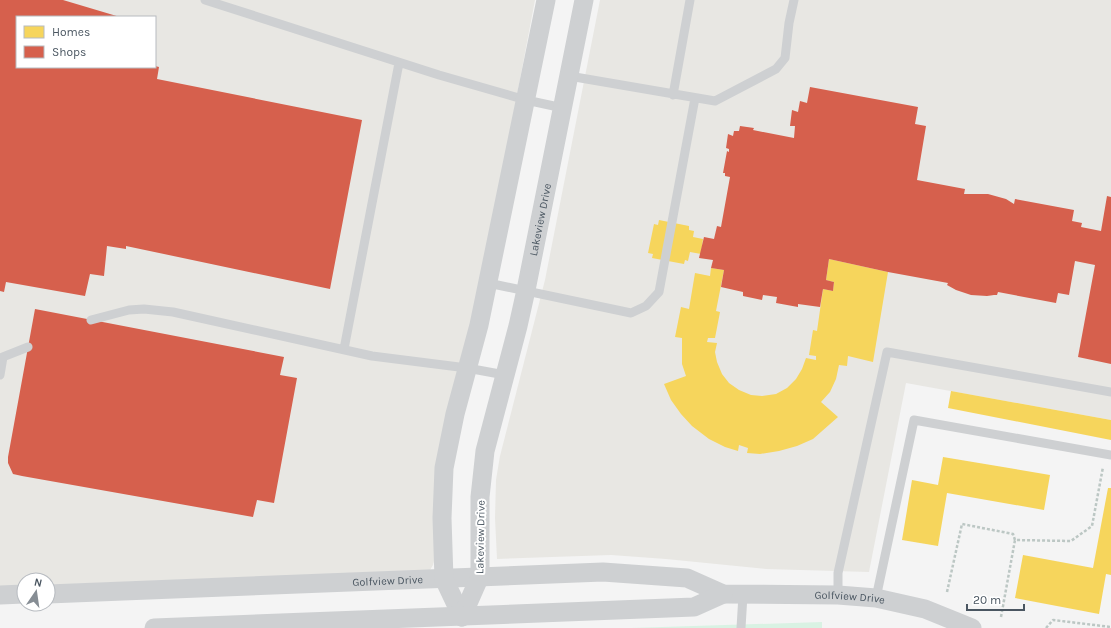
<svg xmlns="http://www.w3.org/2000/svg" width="1111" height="628" viewBox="0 0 1111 628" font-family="Karla,sans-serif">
<rect width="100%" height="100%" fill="#f4f4f4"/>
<path fill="#e8e7e3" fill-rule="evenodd" d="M0,0H535L481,285L435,557L433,565L430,570L48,585V580H24V586L0,587ZM17,17H155V67H17Z
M600,0H1111V420L906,383L869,572L766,569L666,559L611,555L497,559L495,518L496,480L500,456L545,280Z"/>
<path fill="#d9f2e3" d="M822,622V628H631Z"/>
<path fill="#f6d55c" d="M659,220L689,226V230L694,231L693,237L703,239L701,254L690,252L688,261L685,260L684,264L652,258L653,254L648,253L654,224L658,225Z
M829,259L888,272L873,362L848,356L847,366L839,365L836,379L830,392L821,402L838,417L813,439L797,446L779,451L760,454L747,453L748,448L739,445L738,451L725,447L709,439L692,426L681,414L671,400L664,384L686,376L682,364V338L675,337L681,307L689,309L695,273L710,276L711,268L724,270L716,311L720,312L715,338H708L707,342L717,343L715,352L717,362L722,374L729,383L739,390L751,395L762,396L776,394L787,388L796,379L802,369L806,358L816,360V356L809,355L813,330L817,331L823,289L833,291L834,282L826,280Z
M951,391L1111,420V440L948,408Z
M943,457L1050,475L1044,510L947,493L938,546L902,540L912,480L938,485Z
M1108,488H1111V575L1106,574L1099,614L1015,598L1023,555L1093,568Z"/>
<path fill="#d6604d" d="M0,0H63L120,17H17V67L155,66L159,67L157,79L362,120L330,289L126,246V249L107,246L104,276L90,274L85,296L6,282L4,292L0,291Z
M810,87L918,107L915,124L926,126L917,180L965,189L964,194H988L1006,199L1014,204L1015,199L1074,210L1072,221L1082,223L1081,227L1101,231L1107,196L1111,197V364L1078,357L1095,265L1075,261L1069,295L1058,293L1056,303L998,292L997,295H994L987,296L971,295L956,290L947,285L948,283L888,272L829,259L826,280L834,282L833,291L823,289L820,307L798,304V307L776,303L777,297L763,295L762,300L743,296V292L721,287L724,270L711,268L713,260L699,258L704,237L714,239L717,226L721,227L730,177L725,176V173H723L727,151L729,152V149L726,148L728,134L733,136L734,131H739L740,126L754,128L753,130L794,138L795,126H790L792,110L798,112L800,101L807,103Z
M35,309L284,357L280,375L297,378L274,503L257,500L253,517L22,476L13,474L8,463V457Z"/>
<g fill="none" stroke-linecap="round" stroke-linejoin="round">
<path stroke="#bcc7c4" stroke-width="2.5" stroke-dasharray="3 2" stroke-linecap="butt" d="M947,592L962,524L1013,534L1015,540L1071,541L1092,526L1103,467
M1001,617L1015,540
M1046,628L1053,620L1111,627"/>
<path stroke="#ced0d2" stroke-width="9" d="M205,0L439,75L526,100L563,108
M569,76L715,101L776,69L785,58L789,23L794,0
M673,95L690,0
M488,283L631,313L646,306L659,292L695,98
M91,320L129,310L144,309L173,312L372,356L467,368L505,375
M344,349L399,63
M0,358L28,347
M0,375L3,357
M838,595V573L887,352L1111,392
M876,598L914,420L1111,455
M741,628L743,595"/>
<g stroke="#ced0d2" stroke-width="19">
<path id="s1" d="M48,594L603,572L687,578L723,594L838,595L876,598L925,609L972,628"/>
<path d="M0,595L24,594"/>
<path d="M462,617L444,579L442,518L444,468L455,414L479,325L546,0"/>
<path id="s2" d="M462,617L480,576V497L485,451L518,326L526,290L584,0"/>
<path d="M154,628L694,607L723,594"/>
</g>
</g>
<g text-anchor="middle" stroke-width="4" stroke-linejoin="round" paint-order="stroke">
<g font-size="11" fill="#4a5661" stroke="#fff">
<text dy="4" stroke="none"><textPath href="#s2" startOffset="408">Lakeview Drive</textPath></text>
<text transform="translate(480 537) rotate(-89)" y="4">Lakeview Drive</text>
<text dy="4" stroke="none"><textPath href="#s1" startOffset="340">Golfview Drive</textPath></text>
<text dy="4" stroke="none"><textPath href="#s1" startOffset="806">Golfview Drive</textPath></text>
</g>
</g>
<rect x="16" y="16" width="140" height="52" fill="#ffffff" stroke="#b7bbc0"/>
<rect x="24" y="26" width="20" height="12" fill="#f6d55c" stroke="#b7bbc0"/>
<text x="52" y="36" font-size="12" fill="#4a5661">Homes</text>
<rect x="24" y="46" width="20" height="12" fill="#d6604d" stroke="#b7bbc0"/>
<text x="52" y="56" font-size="12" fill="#4a5661">Shops</text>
<g transform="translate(36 592) rotate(13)"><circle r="19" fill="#ffffff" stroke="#b7bbc0"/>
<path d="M0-3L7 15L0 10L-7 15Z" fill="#868d94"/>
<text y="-6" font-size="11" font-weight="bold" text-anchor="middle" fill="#4a5661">N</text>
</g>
<path d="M967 604v6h57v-6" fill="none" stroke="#4a5661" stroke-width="2"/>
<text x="973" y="604" font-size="12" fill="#4a5661" stroke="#ffffff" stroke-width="3" paint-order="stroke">20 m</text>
</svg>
